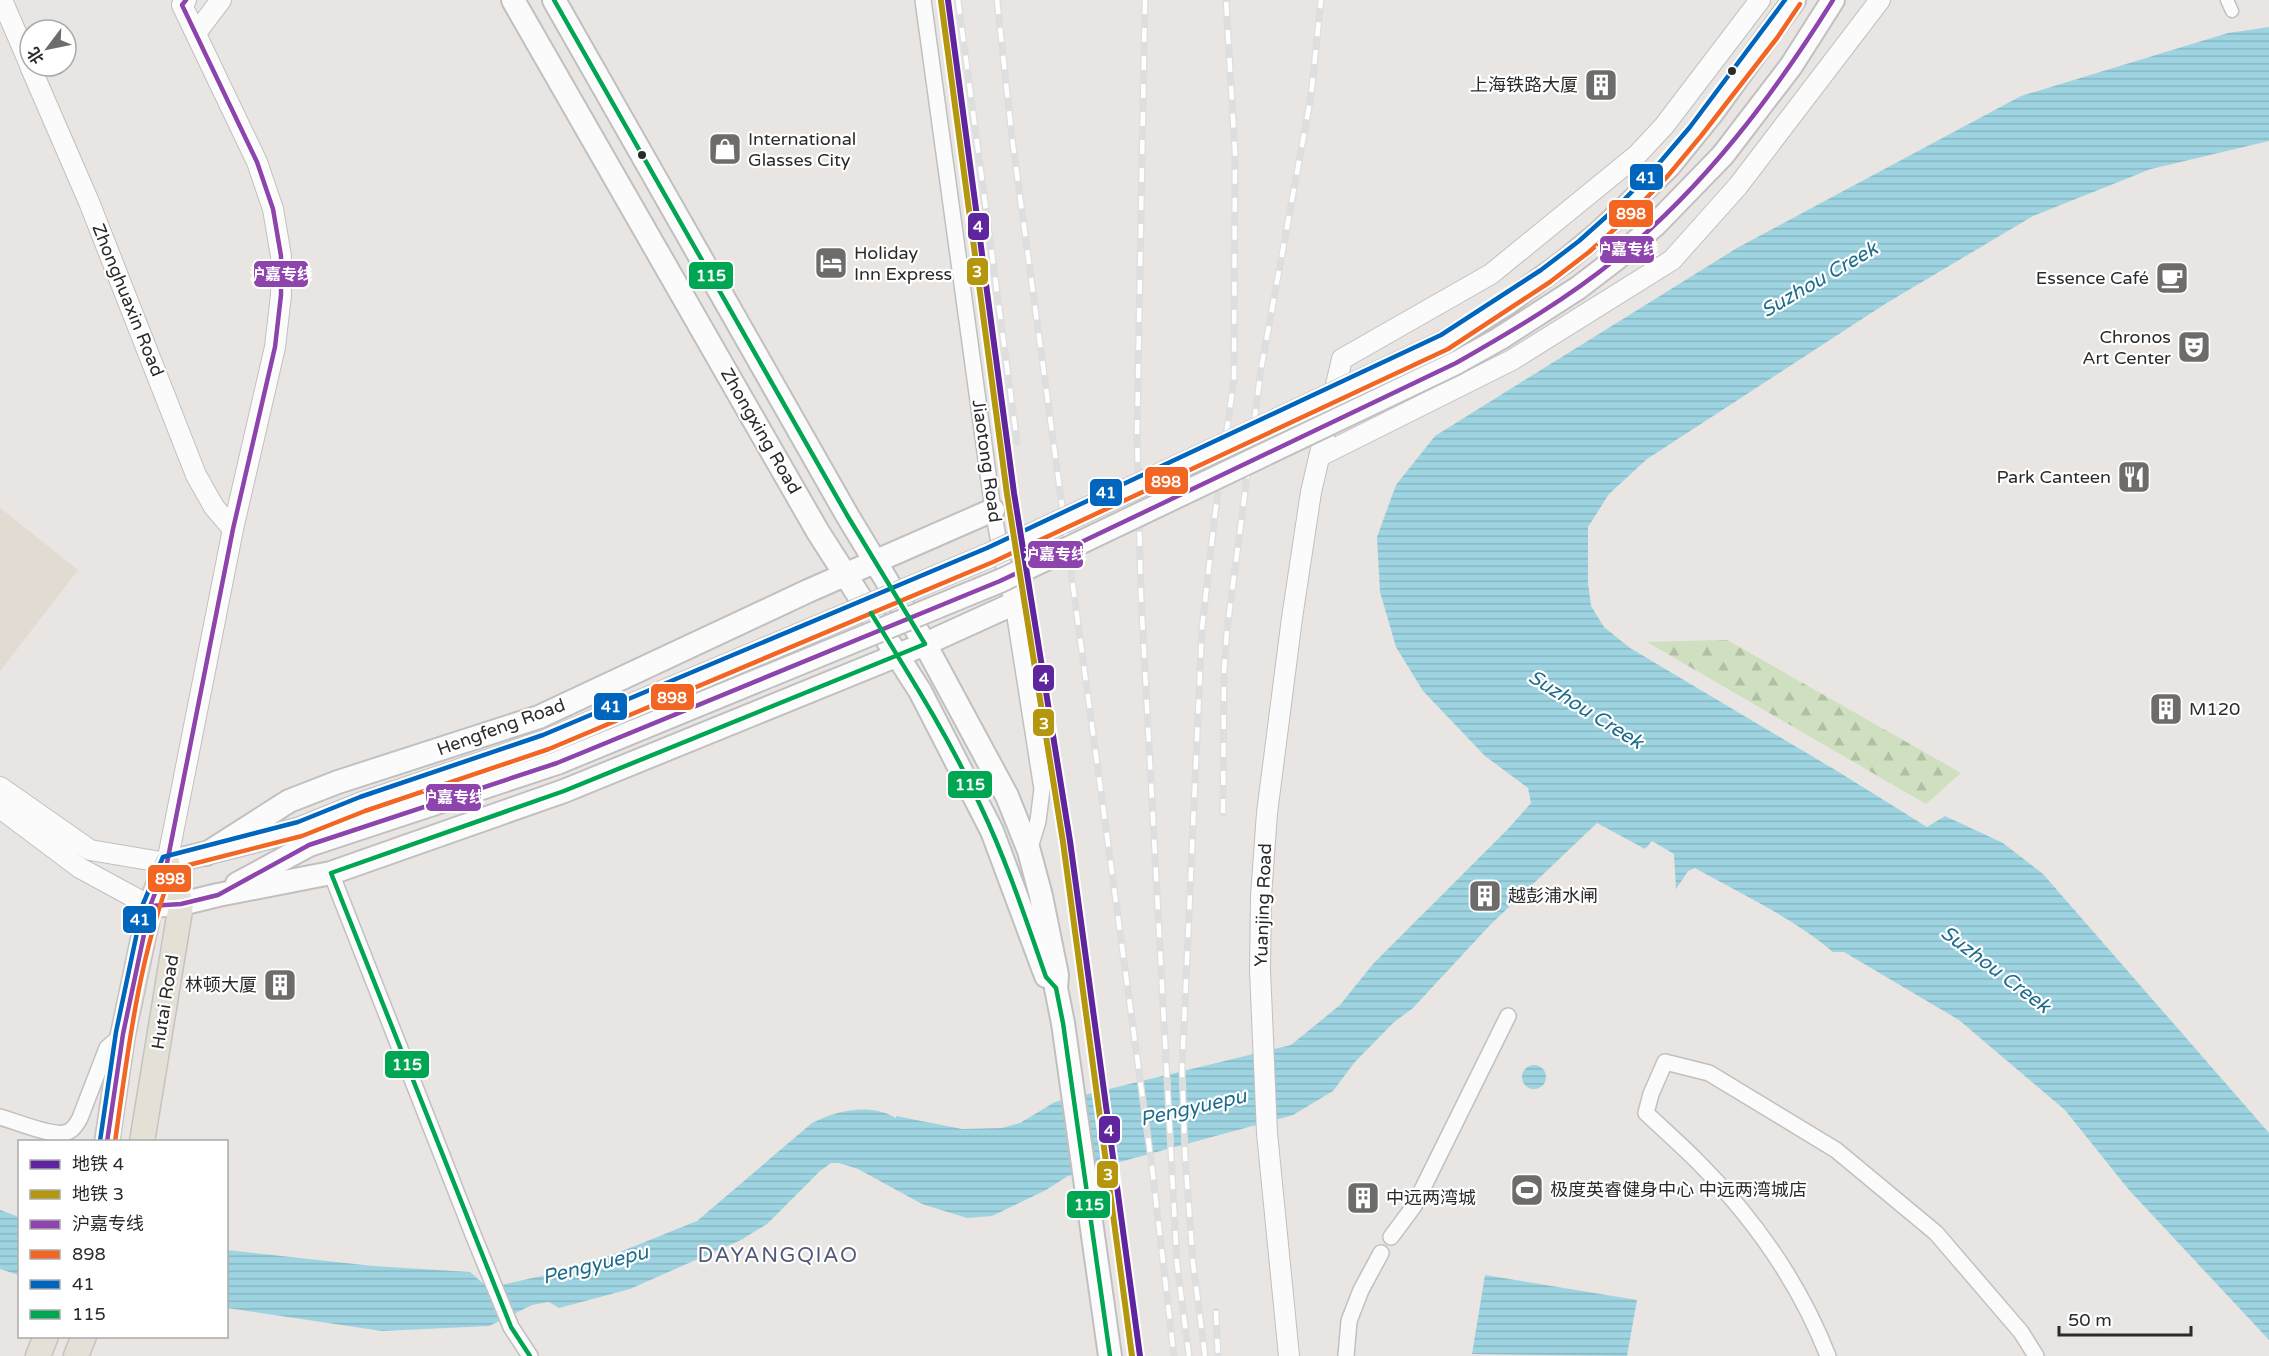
<svg xmlns="http://www.w3.org/2000/svg" width="2269" height="1356" viewBox="0 0 2269 1356" font-family="'Varela Round','Noto Sans SC',sans-serif">
<defs>
<pattern id="forest-firs" width="22" height="20" patternUnits="userSpaceOnUse" patternTransform="scale(1.5)"><rect width="22" height="20" fill="#cee0bf"/><path d="M5 1l3.5 6h-7zM16 11l3.5 6h-7z" fill="#b1c0a4"/></pattern>
<pattern id="water-rules" width="6" height="5" patternUnits="userSpaceOnUse" patternTransform="scale(1.5)"><rect width="6" height="5" fill="#9ed4e1"/><path d="M0 2.5h6" fill="none" stroke="#88b6c1"/></pattern>
</defs>
<rect width="100%" height="100%" fill="#e8e5e2"/>
<path fill="#e1dbd1" d="M0,508L78,570L0,671Z"/>
<path fill="url(#forest-firs)" d="M1727,640L1961,773L1926,804L1647,642Z"/>
<path fill="url(#water-rules)" d="M2269,27V141L2151,169L2033,216L1885,304L1647,459L1609,494L1588,527V582L1591,606L1604,627L1630,648L1837,771L1927,827L1945,816L2003,843L2043,874L2269,1133V1340L2129,1190L2065,1110L1959,1020L1844,952H1833C1792,917 1741,894 1695,868L1688,871L1676,889L1674,854L1652,841L1645,849L1597,823L1490,925L1413,1008L1393,1023L1354,1063L1333,1091L1293,1115L1068,1176L1046,1190L992,1216L967,1218L922,1204L858,1169L839,1163H831L820,1171L767,1224L741,1240L630,1289L559,1308L549,1302L532,1305L489,1326L382,1331L227,1308V1250L373,1266L470,1272L488,1288L559,1272L615,1254L697,1221L812,1123C838,1110 870,1103 896,1118V1116L962,1129L1002,1128L1020,1123L1055,1102L1291,1045L1340,1005L1373,964L1507,830L1531,803L1528,788L1485,756L1423,691L1396,647L1380,592L1377,537L1396,485L1435,436L1737,248L2021,96L2228,33Z
M1522 1077a12 12 0 1 1 24 0a12 12 0 1 1-24 0Z
M0,1210L19,1217V1275L0,1269Z
M1485,1275L1637,1300L1627,1356L1472,1354Z"/>
<g fill="none" stroke-linecap="round" stroke-linejoin="round">
<g stroke="#c1c0c0" stroke-width="15">
<path id="pedestrian" d="M2227,0L2232,11"/>
</g>
<g stroke="#c1c0c0" stroke-width="18">
<path id="minor" d="M923,0L993,510L1002,559L1013,604L1042,789L1038,821L1029,851
M331,873L474,1237L511,1327L530,1356
M0,1117C14,1121 51,1136 64,1133C72,1132 77,1124 80,1118L107,1048L123,1034
M1391,1237L1414,1206L1508,1016
M1346,1356L1349,1321L1361,1290L1381,1253
M1828,1356C1799,1282 1752,1216 1696,1160C1680,1144 1663,1129 1646,1113L1651,1094L1665,1062L1709,1073L1836,1150L1936,1233L2021,1332L2036,1356"/>
</g>
<g stroke="#c1c0c0" stroke-width="22">
<path id="tertiary" d="M2,0L30,65
M196,33L221,0
M30,66L89,202L196,475L214,507L233,529
M1320,456L1512,360L1672,260L1738,186L1880,0
M0,787L90,850L167,863L233,529L275,347L281,295V256L273,209L257,162L182,5L186,0
M0,808L80,868L150,906
M1289,1356L1267,1133L1260,970L1261,896L1267,813L1292,618L1311,492L1342,359L1491,274L1637,155L1664,126L1760,0"/>
</g>
<g stroke="#c1c0c0" stroke-width="26">
<path id="secondary" d="M513,0L818,532L920,691L992,831L1046,976
M554,0L847,515L925,644L1007,796L1029,851L1041,896L1057,975L1056,988L1063,1023L1110,1356
M1564,262L1600,232L1669,166L1712,113L1794,0
M1578,288L1616,259L1655,225L1723,155L1791,66L1833,0
M206,854L289,801L338,782L539,717L808,591L993,510
M167,863L300,829L362,804L546,742
M237,884L309,845L557,763
M150,906L181,904L218,895L331,873L564,791L925,644L1013,604"/>
</g>
<g stroke="#c5c3c2" stroke-width="27">
<path id="primary" d="M107,1142L123,1034L150,906L167,863
M142,1142L181,904L167,863
M38,1356L46,1336
M76,1356L84,1336"/>
</g>
<use href="#pedestrian" stroke="#fcfbfb" stroke-width="12"/>
<use href="#minor" stroke="#fcfbfb" stroke-width="15"/>
<use href="#tertiary" stroke="#fcfbfb" stroke-width="20"/>
<use href="#secondary" stroke="#fcfbfb" stroke-width="22"/>
<use href="#primary" stroke="#e5e0d6" stroke-width="24"/>
<g stroke="#dededf" stroke-width="7">
<path id="rail" d="M958,0L1017,442
M997,0L1012,138L1152,1167L1174,1356
M1145,0L1137,434L1141,596L1177,1264L1189,1356
M1223,813L1224,672L1227,630L1261,369L1311,96L1321,0
M1216,1311L1218,1356
M1205,1356L1193,1263L1185,1154L1182,1069L1202,628L1215,514L1234,379L1235,153L1226,0"/>
</g>
<use href="#rail" stroke="#fff" stroke-width="4.5" stroke-dasharray="14" stroke-linecap="butt"/>
<g stroke="#c1c0c0" stroke-width="26" stroke-linecap="butt">
<path id="secondary-bridge" d="M546,742L990,555L1445,342L1506,304L1564,262
M557,763L1000,581L1456,363L1499,339L1578,288"/>
</g>
<use href="#secondary-bridge" stroke="#fcfbfb" stroke-width="22"/>
<g stroke="#fff" stroke-width="9">
<path id="bus-1" d="M150,906L181,904L218,895L309,845L557,763L1000,581L1456,363C1512,331 1567,299 1617,258C1705,186 1773,96 1833,0
M107,1142L123,1034L150,906L167,863L233,529L275,347L281,295V256L273,209L257,162L182,5L186,0"/>
</g>
<g stroke="#fff" stroke-width="9">
<path id="bus-2" d="M115,1142C128,1050 139,955 173,869L302,836L365,811L549,749L993,562L1448,349L1550,282L1589,252L1627,218L1666,178L1701,136L1777,38L1800,4"/>
</g>
<g stroke="#fff" stroke-width="9">
<path id="bus-3" d="M100,1141L116,1032L143,904L163,857L298,822L360,797L543,735L987,548L1441,335L1541,270L1579,241L1617,207L1655,168L1690,127L1785,0"/>
</g>
<g stroke="#fff" stroke-width="9">
<path id="bus-4" d="M871,613C910,676 950,739 981,807C1007,862 1026,920 1046,977L1056,988L1063,1023L1110,1356
M530,1356L511,1327L331,873L564,791L925,644L847,515L554,0"/>
</g>
<use href="#bus-1" stroke="#8e44ad" stroke-width="4.5"/>
<use href="#bus-2" stroke="#f26522" stroke-width="4.5"/>
<use href="#bus-3" stroke="#0065bd" stroke-width="4.5"/>
<use href="#bus-4" stroke="#00a651" stroke-width="4.5"/>
<g stroke="#fff" stroke-width="10">
<path id="metro-1" d="M948,0L1014,493L1070,841L1140,1356"/>
</g>
<g stroke="#fff" stroke-width="10">
<path id="metro-2" d="M941,1L1007,494L1063,842L1132,1356"/>
</g>
<use href="#metro-1" stroke="#5f259f" stroke-width="6"/>
<use href="#metro-2" stroke="#b5970f" stroke-width="6"/>
</g>
<defs>
<g id="building-square" transform="scale(1.725)"><rect x="-9" y="-9" width="18" height="18" rx="4" fill="#6d6c6b" stroke="#fff"/><path d="M-4-6H4V6H1V3H-1V6H-4ZM-2.5-4.3h1.7v1.8h-1.7ZM.8-4.3h1.7v1.8H.8ZM-2.5-1h1.7V.8h-1.7ZM.8-1h1.7V.8H.8Z" fill="#fff"/></g>
<g id="shop-square" transform="scale(1.725)"><rect x="-9" y="-9" width="18" height="18" rx="4" fill="#6d6c6b" stroke="#fff"/><path d="M-5-2.5h2.3a2.7 3.5 0 0 1 5.4 0H5L5.5 6h-11ZM-1.5-2.5h3a1.5 2.3 0 0 0-3 0Z" fill="#fff"/></g>
<g id="hotel-square" transform="scale(1.725)"><rect x="-9" y="-9" width="18" height="18" rx="4" fill="#6d6c6b" stroke="#fff"/><path d="M-6-4.5h1.5V1H6V5H4.5V3h-9V5H-6ZM-4 0a1.8 1.8 0 1 1 3.6 0ZM.5 0V-2.5h3Q6-2.5 6 0Z" fill="#fff"/></g>
<g id="cafe-square" transform="scale(1.725)"><rect x="-9" y="-9" width="18" height="18" rx="4" fill="#6d6c6b" stroke="#fff"/><path d="M-5.5-4.5H6V0H3Q3 3.5 0 3.5H-2.5Q-5.5 3.5-5.5 0ZM3-3.2v2h1.7v-2ZM-6 4.5H4V6H-6Z" fill="#fff"/></g>
<g id="theatre-square" transform="scale(1.725)"><rect x="-9" y="-9" width="18" height="18" rx="4" fill="#6d6c6b" stroke="#fff"/><path d="M-5-5.5Q0-4 5-5.5V0Q5 5 0 6Q-5 5-5 0ZM-3.3-2.5H-1v1.5H-3.3ZM1-2.5H3.3v1.5H1ZM-2.8 1Q0 5.5 2.8 1Z" fill="#fff"/></g>
<g id="restaurant-square" transform="scale(1.725)"><rect x="-9" y="-9" width="18" height="18" rx="4" fill="#6d6c6b" stroke="#fff"/><path d="M-5-6h1v4h1v-4h1v4h1v-4h1v5L-1.5 .5V6h-2V.5L-5-1ZM5-6V6H3V1.5H1.5Q1.5-4 5-6Z" fill="#fff"/></g>
<g id="stadium-square" transform="scale(1.725)"><rect x="-9" y="-9" width="18" height="18" rx="4" fill="#6d6c6b" stroke="#fff"/><path d="M0-5a6.5 5 0 1 0 0 10a6.5 5 0 1 0 0-10ZM-3.5-1.8h7v3.6h-7Z" fill="#fff"/></g>
</defs>
<g fill-rule="evenodd">
<use href="#building-square" x="1601" y="85"/>
<use href="#shop-square" x="725" y="149"/>
<use href="#hotel-square" x="831" y="263"/>
<use href="#cafe-square" x="2172" y="278"/>
<use href="#theatre-square" x="2194" y="347"/>
<use href="#restaurant-square" x="2134" y="477"/>
<use href="#building-square" x="2166" y="709"/>
<use href="#building-square" x="1485" y="896"/>
<use href="#building-square" x="280" y="985"/>
<use href="#stadium-square" x="1527" y="1190"/>
<use href="#building-square" x="1363" y="1198"/>
</g>
<g fill="#2b2b2b" stroke="#fff" stroke-width="2">
<circle cx="1732" cy="71" r="5"/>
<circle cx="642" cy="155" r="5"/>
</g>
<g text-anchor="middle" stroke-width="4.5" stroke-linejoin="round" paint-order="stroke">
<g font-size="18" fill="#2b2b2b" stroke="#fff" text-anchor="start">
<text x="1578" y="91" text-anchor="end">上海铁路大厦</text>
<text x="748" y="145">International<tspan x="748" dy="21">Glasses City</tspan></text>
<text x="854" y="259">Holiday<tspan x="854" dy="21">Inn Express</tspan></text>
<text x="2149" y="284" text-anchor="end">Essence Café</text>
<text x="2171" y="343" text-anchor="end">Chronos<tspan x="2171" dy="21">Art Center</tspan></text>
<text x="2111" y="483" text-anchor="end">Park Canteen</text>
<text x="2189" y="715">M120</text>
<text x="1508" y="902">越彭浦水闸</text>
<text x="257" y="991" text-anchor="end">林顿大厦</text>
<text x="1550" y="1196">极度英睿健身中心 中远两湾城店</text>
<text x="1386" y="1204">中远两湾城</text>
</g>
<g font-size="18" fill="#2b2b2b" stroke="#fff">
<text transform="translate(128 300) rotate(68)" y="6">Zhonghuaxin Road</text>
<text transform="translate(761 431) rotate(60)" y="6">Zhongxing Road</text>
<text transform="translate(987 461) rotate(82)" y="6">Jiaotong Road</text>
<text transform="translate(501 727) rotate(-20)" y="6">Hengfeng Road</text>
<text transform="translate(1263 905) rotate(-88)" y="6">Yuanjing Road</text>
<text transform="translate(165 1002) rotate(-81)" y="6">Hutai Road</text>
</g>
<g font-size="20" font-style="italic" fill="#1e6c8c" stroke="#fff">
<text transform="translate(1819 279) rotate(-30)" y="7">Suzhou Creek</text>
<text transform="translate(1586 709) rotate(32)" y="7">Suzhou Creek</text>
<text transform="translate(1996 969) rotate(37)" y="7">Suzhou Creek</text>
<text transform="translate(1193 1107) rotate(-13)" y="7">Pengyuepu</text>
<text transform="translate(595 1264) rotate(-14)" y="7">Pengyuepu</text>
</g>
<g font-size="21" letter-spacing="1.5" fill="#505976" stroke="#fff">
<text x="778" y="1262">DAYANGQIAO</text>
</g>
</g>
<g stroke="#fff" stroke-width="2">
<rect x="1629" y="163" width="35" height="28" rx="6" fill="#0065bd"/>
<rect x="1608" y="199" width="46" height="29" rx="6" fill="#f26522"/>
<rect x="967" y="212" width="23" height="29" rx="6" fill="#5f259f"/>
<rect x="1599" y="235" width="56" height="29" rx="6" fill="#8e44ad"/>
<rect x="966" y="257" width="23" height="29" rx="6" fill="#b5970f"/>
<rect x="253" y="260" width="56" height="28" rx="6" fill="#8e44ad"/>
<rect x="688" y="261" width="46" height="29" rx="6" fill="#00a651"/>
<rect x="1144" y="466" width="45" height="29" rx="6" fill="#f26522"/>
<rect x="1089" y="478" width="34" height="29" rx="6" fill="#0065bd"/>
<rect x="1027" y="540" width="57" height="29" rx="6" fill="#8e44ad"/>
<rect x="1032" y="664" width="23" height="28" rx="6" fill="#5f259f"/>
<rect x="650" y="683" width="45" height="28" rx="6" fill="#f26522"/>
<rect x="593" y="692" width="35" height="29" rx="6" fill="#0065bd"/>
<rect x="1032" y="708" width="23" height="29" rx="6" fill="#b5970f"/>
<rect x="947" y="770" width="46" height="29" rx="6" fill="#00a651"/>
<rect x="425" y="783" width="57" height="29" rx="6" fill="#8e44ad"/>
<rect x="147" y="864" width="45" height="29" rx="6" fill="#f26522"/>
<rect x="122" y="905" width="35" height="29" rx="6" fill="#0065bd"/>
<rect x="384" y="1050" width="46" height="29" rx="6" fill="#00a651"/>
<rect x="1098" y="1115" width="23" height="29" rx="6" fill="#5f259f"/>
<rect x="1096" y="1160" width="23" height="29" rx="6" fill="#b5970f"/>
<rect x="1066" y="1190" width="45" height="29" rx="6" fill="#00a651"/>
</g>
<g font-size="16" text-anchor="middle" font-weight="bold" fill="#fff">
<text x="1646" y="183">41</text>
<text x="1631" y="219">898</text>
<text x="978" y="232">4</text>
<text x="1627" y="255">沪嘉专线</text>
<text x="977" y="277">3</text>
<text x="281" y="280">沪嘉专线</text>
<text x="711" y="281">115</text>
<text x="1166" y="487">898</text>
<text x="1106" y="498">41</text>
<text x="1055" y="560">沪嘉专线</text>
<text x="1044" y="684">4</text>
<text x="672" y="703">898</text>
<text x="611" y="712">41</text>
<text x="1044" y="729">3</text>
<text x="970" y="790">115</text>
<text x="453" y="803">沪嘉专线</text>
<text x="170" y="884">898</text>
<text x="140" y="925">41</text>
<text x="407" y="1070">115</text>
<text x="1109" y="1136">4</text>
<text x="1108" y="1180">3</text>
<text x="1089" y="1210">115</text>
</g>
<rect x="18" y="1140" width="210" height="198" fill="#ffffff" stroke="#aaaaaa" stroke-width="1.5"/>
<rect x="30" y="1160" width="30" height="9" fill="#5f259f" stroke="#aaaaaa" stroke-width="1.5"/>
<text x="72" y="1170" font-size="18" fill="#2b2b2b">地铁 4</text>
<rect x="30" y="1190" width="30" height="9" fill="#b5970f" stroke="#aaaaaa" stroke-width="1.5"/>
<text x="72" y="1200" font-size="18" fill="#2b2b2b">地铁 3</text>
<rect x="30" y="1220" width="30" height="9" fill="#8e44ad" stroke="#aaaaaa" stroke-width="1.5"/>
<text x="72" y="1230" font-size="18" fill="#2b2b2b">沪嘉专线</text>
<rect x="30" y="1250" width="30" height="9" fill="#f26522" stroke="#aaaaaa" stroke-width="1.5"/>
<text x="72" y="1260" font-size="18" fill="#2b2b2b">898</text>
<rect x="30" y="1280" width="30" height="9" fill="#0065bd" stroke="#aaaaaa" stroke-width="1.5"/>
<text x="72" y="1290" font-size="18" fill="#2b2b2b">41</text>
<rect x="30" y="1310" width="30" height="9" fill="#00a651" stroke="#aaaaaa" stroke-width="1.5"/>
<text x="72" y="1320" font-size="18" fill="#2b2b2b">115</text>
<g transform="translate(48 48) rotate(238)"><circle r="28" fill="#ffffff" stroke="#aaaaaa" stroke-width="1.5"/>
<path d="M0-4.5L10 22L0 15L-10 22Z" fill="#6d6c6b"/>
<text y="-9" font-size="16" font-weight="bold" text-anchor="middle" fill="#2b2b2b">北</text>
</g>
<path d="M2059 1326v9h132v-9" fill="none" stroke="#2b2b2b" stroke-width="3"/>
<text x="2068" y="1326" font-size="18" fill="#2b2b2b" stroke="#ffffff" stroke-width="4.5" paint-order="stroke">50 m</text>
</svg>
